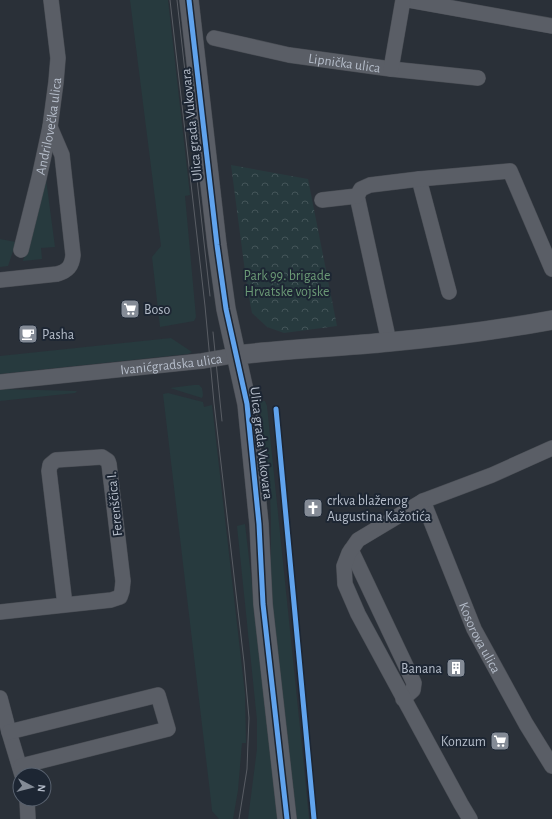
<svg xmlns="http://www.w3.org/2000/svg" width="552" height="819" viewBox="0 0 552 819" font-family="'Alegreya Sans',sans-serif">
<defs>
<pattern id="forest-crowns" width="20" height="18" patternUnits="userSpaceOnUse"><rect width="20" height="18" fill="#273a3e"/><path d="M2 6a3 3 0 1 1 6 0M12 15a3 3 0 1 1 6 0" fill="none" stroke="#445559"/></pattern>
</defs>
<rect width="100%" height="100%" fill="#2a3038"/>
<path fill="#273a3e" d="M130,0H168L190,195L185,196L196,317L194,321L160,327L152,257L161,246Z
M46,179L55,247L41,248L42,259L23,261Z
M0,239L16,242L8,266L0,267Z
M171,338L192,352L188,354L0,374V356Z
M194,385H199L202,388L203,395L202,398L170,388Z
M0,389L77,391L75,393L0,401Z
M168,393L203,402L204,407L212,405L245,694L246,743H242L238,790L233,819H219L212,811L211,801L163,394Z
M259,401H265L267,406L304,767L309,819H294L271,603V521L270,494Z
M245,524L279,819H248L257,749V720L237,526Z"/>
<path fill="url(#forest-crowns)" d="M231,165L308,179L337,326L284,333L267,327L252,313L247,287Z"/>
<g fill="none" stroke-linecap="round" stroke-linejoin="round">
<g stroke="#484c53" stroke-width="16">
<g id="minor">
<path d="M408,0L552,26"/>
<path id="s1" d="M214,38L289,55L391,69L478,78"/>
<path d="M391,69L403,0"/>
<path d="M419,179L449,292"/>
<path d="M357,196L389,342"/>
<path d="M322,200L357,196L361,189L370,185L419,179L510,171L552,269"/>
<path id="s2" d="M21,250L39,178L50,127L56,82L58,58L51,0"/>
<path d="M0,280L57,274C68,271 72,266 73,255L62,155L50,127"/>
<path id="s3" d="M0,382L202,361L237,355"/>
<path id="s4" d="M423,501L474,629L526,724L552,766"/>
<path d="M351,550L414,683L413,690L403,699"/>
<path d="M0,612L111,600L120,597L122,591L123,581L109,464L108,461L102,457L56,460L50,465L49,471L65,605"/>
<path d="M0,698L9,732L22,775"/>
<path d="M9,732L158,695L168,729L21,766"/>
<path d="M27,799L28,819"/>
<path d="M470,819L461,804L358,614L345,584L344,566L349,553L358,540L423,501L492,475L552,448"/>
</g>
</g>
<g stroke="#484c53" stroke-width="20">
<path id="tertiary" d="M189,0L217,245L226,309L247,404L259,524L263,604L287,819
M237,355C287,349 338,347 389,342C444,337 498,330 552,320"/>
</g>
<use href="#minor" stroke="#5a5e66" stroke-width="15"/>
<use href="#tertiary" stroke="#5a5e66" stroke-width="19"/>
<path stroke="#595d64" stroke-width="1" d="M170,0L205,306L214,403L244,662L249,718L248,742L247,769L239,819
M177,0L210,296
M213,332L222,421"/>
<g stroke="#1d2633" stroke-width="8">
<path id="cycleway" d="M189,0L217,245L226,309L247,404L259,524L263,604L287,819
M276,409L314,819"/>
</g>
<use href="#cycleway" stroke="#60a3ed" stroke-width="5"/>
</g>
<defs>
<g id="supermarket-square" transform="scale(1)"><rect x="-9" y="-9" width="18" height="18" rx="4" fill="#848b96" stroke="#1d2633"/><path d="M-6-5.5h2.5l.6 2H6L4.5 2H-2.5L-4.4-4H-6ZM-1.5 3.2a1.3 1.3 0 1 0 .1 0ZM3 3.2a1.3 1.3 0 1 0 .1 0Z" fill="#fff"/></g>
<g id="cafe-square" transform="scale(1)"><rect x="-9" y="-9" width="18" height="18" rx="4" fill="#848b96" stroke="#1d2633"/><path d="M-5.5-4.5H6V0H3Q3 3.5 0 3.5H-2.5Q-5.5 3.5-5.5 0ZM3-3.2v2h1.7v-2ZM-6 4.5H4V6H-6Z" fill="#fff"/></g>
<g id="church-square" transform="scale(1)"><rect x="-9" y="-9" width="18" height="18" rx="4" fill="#848b96" stroke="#1d2633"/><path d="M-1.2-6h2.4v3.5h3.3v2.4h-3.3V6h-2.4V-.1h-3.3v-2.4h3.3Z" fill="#fff"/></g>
<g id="building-square" transform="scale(1)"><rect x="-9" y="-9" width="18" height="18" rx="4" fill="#848b96" stroke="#1d2633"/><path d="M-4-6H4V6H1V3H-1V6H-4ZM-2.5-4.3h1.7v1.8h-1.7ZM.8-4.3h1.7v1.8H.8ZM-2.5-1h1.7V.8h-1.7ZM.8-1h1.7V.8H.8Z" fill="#fff"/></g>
</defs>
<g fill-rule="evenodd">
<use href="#supermarket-square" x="130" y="309"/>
<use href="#cafe-square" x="28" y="334"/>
<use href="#church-square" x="313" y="508"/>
<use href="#building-square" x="456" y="668"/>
<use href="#supermarket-square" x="500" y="741"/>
</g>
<g text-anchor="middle" stroke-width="4" stroke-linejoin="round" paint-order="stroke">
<g font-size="14" fill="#b4bcc9" stroke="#1d2633">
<text dy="5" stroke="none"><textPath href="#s1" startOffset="133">Lipnička ulica</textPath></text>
<text transform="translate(191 125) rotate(-96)" y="5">Ulica grada Vukovara</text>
<text dy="5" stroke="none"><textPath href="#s2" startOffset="127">Andrilovečka ulica</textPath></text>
<text dy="5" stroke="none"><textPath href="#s3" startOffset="172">Ivanićgradska ulica</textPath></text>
<text transform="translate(262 443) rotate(83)" y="5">Ulica grada Vukovara</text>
<text transform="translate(114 504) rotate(-96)" y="5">Ferenščica I.</text>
<text dy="5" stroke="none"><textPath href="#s4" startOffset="148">Kosorova ulica</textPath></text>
</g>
<g font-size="14" fill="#6b9a76" stroke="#1d2633">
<text x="287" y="280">Park 99. brigade<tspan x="287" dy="16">Hrvatske vojske</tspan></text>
</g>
<g font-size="14" fill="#b4bcc9" stroke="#1d2633" text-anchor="start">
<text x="144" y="314">Boso</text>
<text x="42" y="339">Pasha</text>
<text x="327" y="505">crkva blaženog<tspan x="327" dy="16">Augustina Kažotića</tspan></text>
<text x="442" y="673" text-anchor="end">Banana</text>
<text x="486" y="746" text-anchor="end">Konzum</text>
</g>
</g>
<g transform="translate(32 787) rotate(97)"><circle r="19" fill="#1d2633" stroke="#59626f"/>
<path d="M0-3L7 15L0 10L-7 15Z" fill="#848b96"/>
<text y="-6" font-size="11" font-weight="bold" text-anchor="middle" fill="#b4bcc9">N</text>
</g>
</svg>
